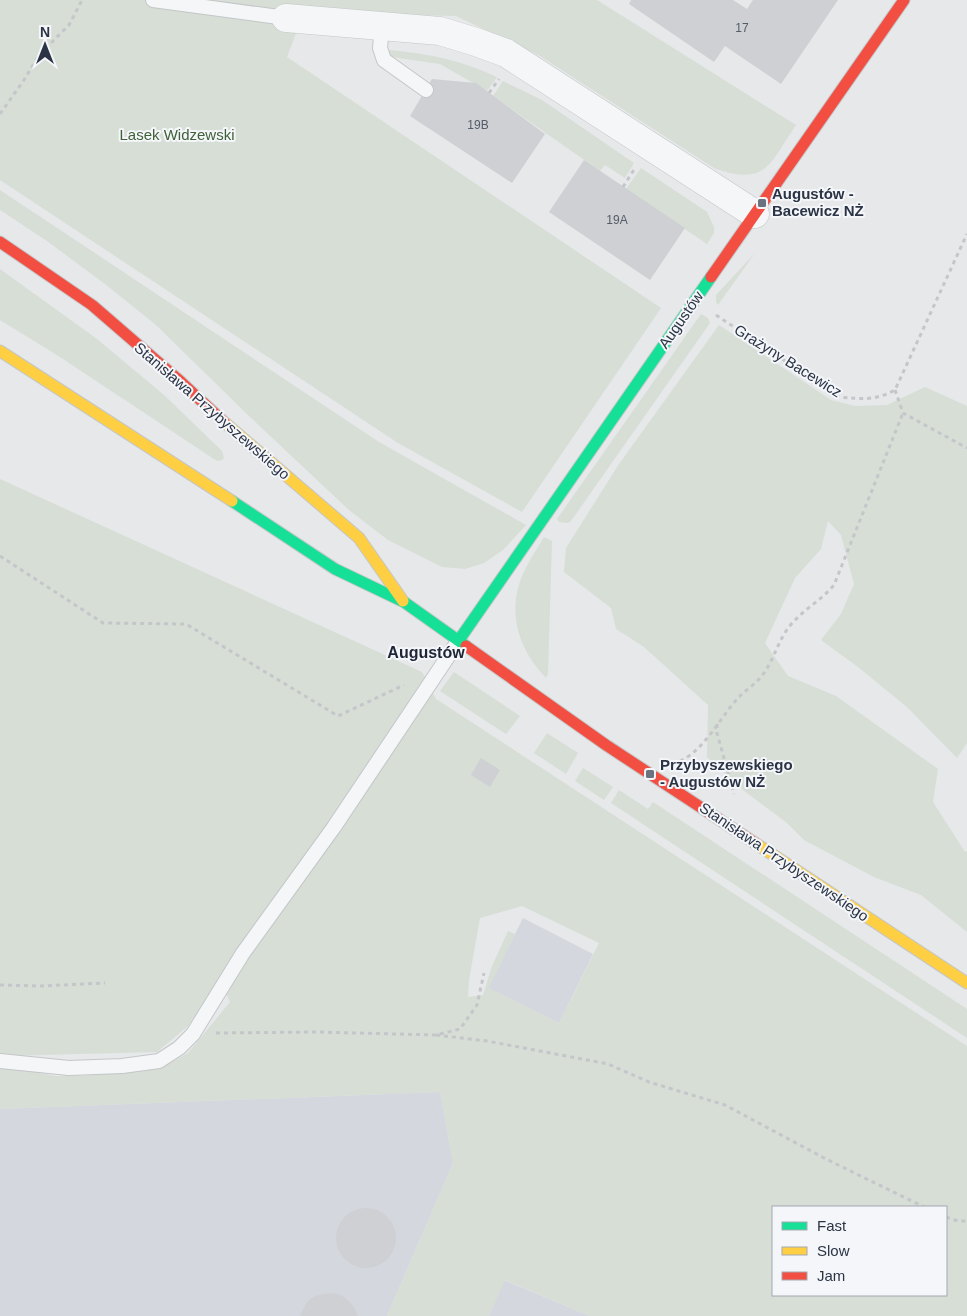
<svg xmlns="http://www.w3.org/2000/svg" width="967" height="1316" viewBox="0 0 967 1316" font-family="Arial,sans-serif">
<rect width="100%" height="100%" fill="#e6e8ea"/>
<path fill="#d4d7dd" d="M523,918L593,954L559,1023L488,988Z
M440,1092L453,1163L387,1316H0V1109Z
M504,1280L590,1316H489Z"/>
<path fill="#d6ded6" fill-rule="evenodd" d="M0,0H597L796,125C769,164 767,187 714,168L540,56L456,16L304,12L287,57L661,308L522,512L398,443L0,180Z
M386,50C427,53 460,60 497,77L487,91L440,64L385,56Z
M503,81L542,100L634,163L625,178L605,165L600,171L493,96Z
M641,168L707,212L714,227V233L707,244L626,189Z
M0,190L379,442L526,525L503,550L484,563L465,569L442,567L388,540L349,510L248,415L156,325L105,284L47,241L0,210Z
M755,253L718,305L716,302V295Z
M0,269L97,339L164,395L222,451L224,458L222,460L217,461L60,357L0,320Z
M701,314L708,318L710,323L571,521L568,523L559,522L557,519Z
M719,325L831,400L855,406L887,405L925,387L967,406V743L957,758L907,707L858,667L821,640L841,614L854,584L841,535L828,521L821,549L795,578L765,643L788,676L836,696L938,769L933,802L965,852L967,851V932L921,895L874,877L804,840L787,823L743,790L707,757L708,705L644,647L616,629L611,608L564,572L566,548L619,464Z
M0,479L422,672L436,699L967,1046V1316H590L505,1280L489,1316H387L453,1163L440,1092L0,1109V1068L23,1070L56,1076H82L159,1067L176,1060L188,1053L230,1002L220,980L188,1026L157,1052L0,1056ZM522,906L599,943L559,1023L489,988L515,934L508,931L492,966L483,995L468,997L469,980L480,918ZM773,1207H946V1295H773Z
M544,537L552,541L548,674L546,678C515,646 505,604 528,564C533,554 539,546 544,537Z
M454,672L520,716L506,734L440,691Z
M547,733L578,753L566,774L534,753Z
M583,768L613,787L604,800L575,781Z
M619,790L648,809L653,802L967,1009V1038L611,803Z"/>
<path fill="#ced0d3" d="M631,0H733L747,9L753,0H838L781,84L725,46L714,62L629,4Z
M432,79L476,83L545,134L512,183L410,116Z
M584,160L685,228L650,280L549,212Z
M481,758L500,770L490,787L471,775Z
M336 1238a30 30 0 1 1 60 0a30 30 0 1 1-60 0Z
M332,1293L341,1295L349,1301L355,1309L358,1316H300L306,1303L313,1297L322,1294Z"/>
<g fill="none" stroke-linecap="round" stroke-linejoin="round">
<g stroke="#c4c6c8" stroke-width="16">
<path id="lane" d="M153,0L286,18
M382,26L380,48L384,60L426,90
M0,1061L69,1068L122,1066L159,1061L179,1048L193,1034L243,953L334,827L459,640"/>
</g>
<g stroke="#c4c6c8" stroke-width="29">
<path id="street" d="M286,18L440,31L476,42L506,53L755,214"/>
</g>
<g stroke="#c4c6c8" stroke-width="13">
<path id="fast" d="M232,501L335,569L404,602L466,646
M459,640L711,277"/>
</g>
<g stroke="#c4c6c8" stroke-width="13">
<path id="slow" d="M0,351L232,501
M225,423L359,538L403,601
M755,843L967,983"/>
</g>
<g stroke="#c4c6c8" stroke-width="13">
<path id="jam" d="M0,242L92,305L181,382L225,423
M711,277L904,0
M466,646L606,745L755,843"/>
</g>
<path stroke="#c5c6ca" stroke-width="3" stroke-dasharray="4 4" stroke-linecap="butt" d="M489,93L499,79
M0,114L24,80L39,55L69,25L82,0
M623,187L635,168
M716,315L839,397C861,399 875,401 895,390L967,234
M895,390L903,413L967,448
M0,556L103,623L186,624L338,716L404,685
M717,724V733L734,794
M680,761C705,750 720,717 739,697C747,689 757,683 764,673C774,659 778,641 789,627C802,610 821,601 834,585L903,413
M0,985L41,986L105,983
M216,1033L317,1032L436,1035L460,1029L477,1005L484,973
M436,1035L487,1041L608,1064L649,1082L725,1105L826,1159L924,1207
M946,1217L958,1221H967"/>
<use href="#lane" stroke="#f5f6f7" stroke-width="14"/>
<use href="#street" stroke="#f5f6f7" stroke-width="28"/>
<use href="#fast" stroke="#16e098" stroke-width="11"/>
<use href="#slow" stroke="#ffcf43" stroke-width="11"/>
<use href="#jam" stroke="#f24e42" stroke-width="11"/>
</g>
<g fill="#6c737f" stroke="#f4f6f9" stroke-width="2">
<rect x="757" y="198" width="10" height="10" rx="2.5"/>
<rect x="645" y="769" width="10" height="10" rx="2.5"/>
</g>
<g text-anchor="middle" stroke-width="4" stroke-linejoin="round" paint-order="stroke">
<g font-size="12" fill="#545c69">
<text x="742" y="32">17</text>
<text x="478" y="129">19B</text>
<text x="617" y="224">19A</text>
</g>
<g font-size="15" fill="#3f6138" stroke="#f4f6f9">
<text x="177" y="140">Lasek Widzewski</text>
</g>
<g font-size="15" font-weight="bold" fill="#2b3445" stroke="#f4f6f9" text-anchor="start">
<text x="772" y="199">Augustów -<tspan x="772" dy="17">Bacewicz NŻ</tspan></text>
<text x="660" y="770">Przybyszewskiego<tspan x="660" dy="17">- Augustów NŻ</tspan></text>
</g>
<g font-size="15" fill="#2b3445" stroke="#f4f6f9">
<text transform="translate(681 320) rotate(-55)" y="5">Augustów</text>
<text transform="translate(788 361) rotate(32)" y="5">Grażyny Bacewicz</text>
<text transform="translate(212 411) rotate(41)" y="5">Stanisława Przybyszewskiego</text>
<text transform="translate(784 862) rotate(34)" y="5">Stanisława Przybyszewskiego</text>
</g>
<g font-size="16" font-weight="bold" fill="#1d2536" stroke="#f4f6f9">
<text x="426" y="658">Augustów</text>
</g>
</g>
<rect x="772" y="1206" width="175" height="90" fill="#f4f6f9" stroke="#a4a8b1"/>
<rect x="782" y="1222" width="25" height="8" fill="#16e098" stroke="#a4a8b1"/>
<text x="817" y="1231" font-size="15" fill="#2b3445">Fast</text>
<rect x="782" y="1247" width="25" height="8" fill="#ffcf43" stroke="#a4a8b1"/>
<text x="817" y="1256" font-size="15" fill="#2b3445">Slow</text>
<rect x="782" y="1272" width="25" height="8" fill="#f24e42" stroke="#a4a8b1"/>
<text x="817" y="1281" font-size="15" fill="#2b3445">Jam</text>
<g transform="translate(45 45)" stroke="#f4f6f9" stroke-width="4" paint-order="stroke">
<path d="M0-4L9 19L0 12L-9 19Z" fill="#2b3445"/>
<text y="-8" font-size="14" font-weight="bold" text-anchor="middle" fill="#2b3445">N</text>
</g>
</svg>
